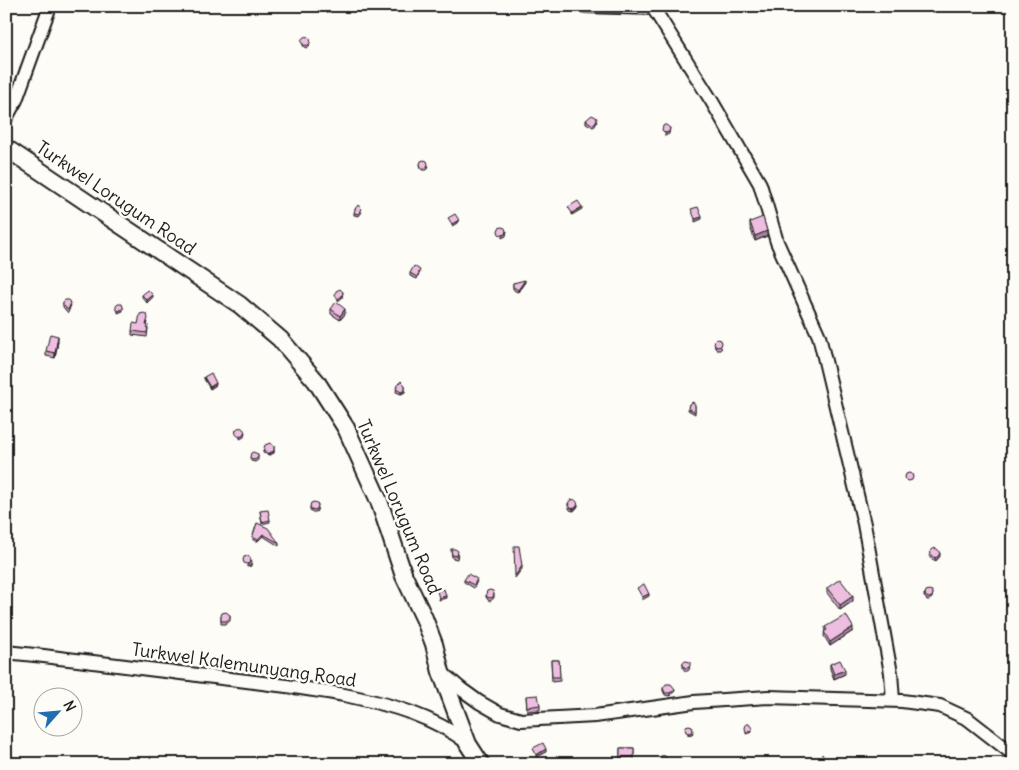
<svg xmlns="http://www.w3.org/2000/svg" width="1019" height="770" viewBox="0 0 1019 770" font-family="Delius,sans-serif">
<rect width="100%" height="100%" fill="#fdfcf7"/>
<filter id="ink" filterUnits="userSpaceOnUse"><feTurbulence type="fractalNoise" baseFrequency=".02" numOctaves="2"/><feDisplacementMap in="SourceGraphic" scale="10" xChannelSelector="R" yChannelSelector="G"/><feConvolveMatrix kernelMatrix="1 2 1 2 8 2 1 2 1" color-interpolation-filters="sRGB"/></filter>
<g filter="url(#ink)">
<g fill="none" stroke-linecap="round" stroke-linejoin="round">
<g stroke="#1c1c1c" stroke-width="16">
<path id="minor" d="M585,6L653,8
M652,6L711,100L760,184L777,242L819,336L864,524L891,673L893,700
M6,118L16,100L50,6
M6,652C76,659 145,669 214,677C259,683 304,687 349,696C392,705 432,716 468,743
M441,672L461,689L479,702L500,714L521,720L595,716L694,702L768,697L902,701L940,706L968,719L1013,754"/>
</g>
<g stroke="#1c1c1c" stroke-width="20">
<path id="major" d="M6,148L240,305L280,339L316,381L346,428L379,501L404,576L424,618L434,644L441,672L468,744L481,764"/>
</g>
<use href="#minor" stroke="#fdfcf7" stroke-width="12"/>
<use href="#major" stroke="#fdfcf7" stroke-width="16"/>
</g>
<path fill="#cda3c1" stroke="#1c1c1c" d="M103,6H122L127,10V12Z
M302,41L310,45L307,48L304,47L302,43Z
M586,120L597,122L595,126L593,127L586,123Z
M420,164L429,166L427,170H422L421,169Z
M362,212L359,216L354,215V213Z
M750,222L767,236L755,241L750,227Z
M420,272L417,279L410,276V273Z
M525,282L518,292L515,291L513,289V283Z
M142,295L153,297L147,303L142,297Z
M63,302L71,305L68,313L63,307Z
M331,309L345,314L340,320L331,314Z
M148,322L147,325L148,329L147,337L132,335V331L138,324Z
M58,341L55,358L46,356V351Z
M714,343L722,348L720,350H717L715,348Z
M204,377L216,385L210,389L204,379Z
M397,385H405V392L401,394L396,392Z
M689,404L695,405V414L688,410Z
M274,446V453L269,455L263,453V451Z
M258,454V460L255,462L251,461L250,457Z
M568,503L578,506L575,510L573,511L570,510L568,506Z
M318,504L317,511L316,512H311L310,510V507Z
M260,511L270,520V522L262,524Z
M257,523L279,543V546L263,536L258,541H256L253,540V537Z
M451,549L458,554L457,559L452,558Z
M930,553L940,556L937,560L935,561L930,558Z
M464,580L477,581L474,588L464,582Z
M827,588L853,601L840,610L827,593Z
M933,593L932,598L929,600H927L924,597V594Z
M486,594H494V598L490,601L488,600L486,597Z
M230,615V621L226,624H221V616Z
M825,627L853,631L830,646L824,636Z
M551,660H559L560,681L552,682Z
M683,662L690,668L688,671H685L683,668Z
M830,664L845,674L834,679L830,669Z
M663,688L675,691L670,696L665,695L663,691Z
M526,696L540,705V710L527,711Z
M620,748H634V761L620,762Z"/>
<path fill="#a7859d" stroke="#1c1c1c" d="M670,128L669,134L665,136V133Z
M582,207V209L572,215V213Z
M702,217V219L695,222V219Z
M459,220V222L452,226V224Z
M507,231L506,236L502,238V235Z
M767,231V236L755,241V236Z
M525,280V282L518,292V290Z
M343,292L342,298L338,301V299Z
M153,295V297L147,303V300Z
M123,307V311L118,313V311Z
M345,309V314L340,320V316Z
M58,336V341L55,358V353Z
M216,383V385L210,389V387Z
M405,390V392L401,394V392Z
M245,432L244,437L240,439V436Z
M274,451V453L269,455V453Z
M578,504V506L575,510L573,511V509Z
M263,534V536L258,541V539Z
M940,553V556L937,560L935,561V558Z
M252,561L251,566L247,567V565Z
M522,566V569L515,578V576Z
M649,594V596L642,600V597Z
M446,596V598L439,600V598Z
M853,596V601L840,610V605Z
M853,627V631L830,646V642Z
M845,670V674L834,679V674Z
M675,689V691L670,696V693Z
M693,730V733L692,734L688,735V733Z
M752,730V732L746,734V732Z
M546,749V752L536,757V755Z"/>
<path fill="#eebee0" stroke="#1c1c1c" d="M112,6H122L127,10Z
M301.5 41a4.5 4.5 0 1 1 9 0a4.5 4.5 0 1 1-9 0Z
M592,115L596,117L597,119L595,124L593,125L586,120Z
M664,125H666L670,128L669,132L665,133L662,130L663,126Z
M420 164a4 4 0 1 1 8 0a4 4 0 1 1-8 0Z
M578,201L582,207L572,213L568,207Z
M358,205L362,209L359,214L354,213L355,209Z
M698,207L702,217L695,219L691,209Z
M455,214L459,220L452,224L448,218Z
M763,217L767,231L755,236L750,222Z
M498 231a4 4 0 1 1 8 0a4 4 0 1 1-8 0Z
M414,266L420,270L417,277L410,273Z
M525,280L518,290L515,288L513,287V283Z
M340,289L343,292L342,296L338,299L335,295L336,291Z
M148,290L153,295L147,300L142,295Z
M65,300H68L71,303L68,310L63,305V302Z
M336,302L345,309L340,316L331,309Z
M118,304H122L123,307V309L118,311L116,309V306Z
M144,313L147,315L148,318L146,325H148L147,333L132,331L133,323L138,324L140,314Z
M50,334L58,336L55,353L46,351Z
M714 343a4 4 0 1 1 8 0a4 4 0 1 1-8 0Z
M211,373L216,383L210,387L204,377Z
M401,381L405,385V390L401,392L396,389L397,385Z
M693,402L695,405V412L688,408L689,404Z
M235.5 432a4.5 4.5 0 1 1 9 0a4.5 4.5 0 1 1-9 0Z
M270,443L274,446V451L269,453L263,451L265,445Z
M253,452L258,454V457L255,460L251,459L250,457L251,453Z
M905 477a4 4 0 1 1 8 0a4 4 0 1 1-8 0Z
M568.5 504a4.5 4.5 0 1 1 9 0a4.5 4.5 0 1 1-9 0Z
M310 506a4 4 0 1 1 8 0a4 4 0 1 1-8 0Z
M268,510L270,520L262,522L260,511Z
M257,523L268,528L279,543L263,534L258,539H256L253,537V535Z
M514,546H519L522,566L515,576Z
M930.5 553a4.5 4.5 0 1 1 9 0a4.5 4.5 0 1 1-9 0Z
M451,549H455L458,551L457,556L452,555Z
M243 560a4 4 0 1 1 8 0a4 4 0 1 1-8 0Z
M468,574L477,579L474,585L464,580Z
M840,579L853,596L840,605L827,588Z
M644,584L649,594L642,597L637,588Z
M444,589L446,596L439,598L437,591Z
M486 594a4 4 0 1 1 8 0a4 4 0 1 1-8 0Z
M925 594a4 4 0 1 1 8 0a4 4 0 1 1-8 0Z
M226,612L230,615V618L226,621H221V616L222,613Z
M846,615L853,627L830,642L824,632L827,630L825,627Z
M551,660H559L560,677H552Z
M840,660L845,670L834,674L830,664Z
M686,661L690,662V666L688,668H685L683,665V662Z
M666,684H671L675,689L670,693H665L663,688Z
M538,695L540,705L527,707L526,696Z
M746,724H749L752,728V730L746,732L745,728Z
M685 729a4 4 0 1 1 8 0a4 4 0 1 1-8 0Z
M543,743L546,749L536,755L533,748Z
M620,748H634V757H620Z
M822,754L828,764H822Z
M659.5 759a3.5 3.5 0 1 1 7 0a3.5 3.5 0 1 1-7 0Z"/>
</g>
<g text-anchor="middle" stroke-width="5" stroke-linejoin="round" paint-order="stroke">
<g font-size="18" fill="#1c1c1c" stroke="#fdfcf7">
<text transform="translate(116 198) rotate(34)" y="6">Turkwel Lorugum Road</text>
<text transform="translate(399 507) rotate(67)" y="6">Turkwel Lorugum Road</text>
<text transform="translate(244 665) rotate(8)" y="6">Turkwel Kalemunyang Road</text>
</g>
</g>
<rect width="1019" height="770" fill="none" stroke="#fdfcf7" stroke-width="25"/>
<rect x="12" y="12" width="994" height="745" fill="none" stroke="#1c1c1c" stroke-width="2" filter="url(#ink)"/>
<g transform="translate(58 712) rotate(63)"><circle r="24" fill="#fdfcf7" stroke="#a3a29f"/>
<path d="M0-4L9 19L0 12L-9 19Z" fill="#1f6fb2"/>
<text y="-8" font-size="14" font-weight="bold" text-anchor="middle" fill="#1c1c1c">N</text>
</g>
</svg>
